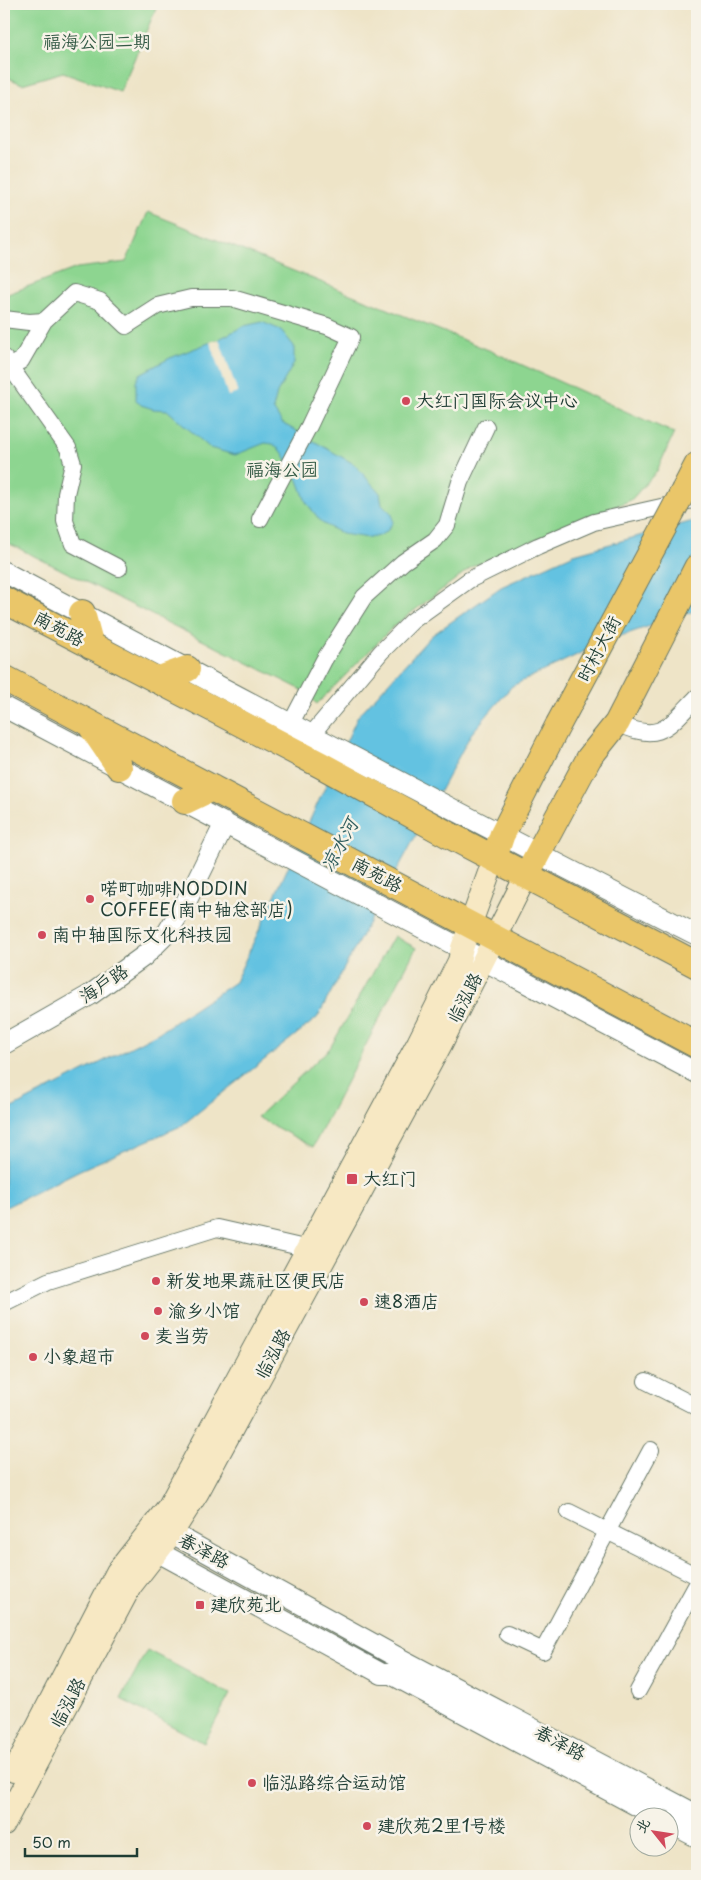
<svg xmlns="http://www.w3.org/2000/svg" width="701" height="1880" viewBox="0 0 701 1880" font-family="'Playpen Sans','LXGW WenKai TC',sans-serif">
<rect width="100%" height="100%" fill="#f7f3e8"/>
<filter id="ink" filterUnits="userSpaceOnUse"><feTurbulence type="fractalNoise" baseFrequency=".02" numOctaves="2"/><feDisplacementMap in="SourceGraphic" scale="10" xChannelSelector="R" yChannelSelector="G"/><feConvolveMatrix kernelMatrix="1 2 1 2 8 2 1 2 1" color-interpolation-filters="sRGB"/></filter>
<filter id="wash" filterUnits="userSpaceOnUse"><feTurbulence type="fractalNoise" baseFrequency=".0096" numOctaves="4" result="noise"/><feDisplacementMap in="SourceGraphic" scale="20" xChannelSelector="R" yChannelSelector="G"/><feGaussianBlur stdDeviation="1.12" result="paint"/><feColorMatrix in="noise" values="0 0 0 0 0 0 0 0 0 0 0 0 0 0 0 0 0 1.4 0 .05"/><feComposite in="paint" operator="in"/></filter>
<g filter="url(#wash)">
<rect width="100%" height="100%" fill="#eee4c7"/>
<path fill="#8dd590" stroke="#568962" d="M4,4H158L120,92L63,72L22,84L4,76Z
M148,212L491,351L674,433L657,471L631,500L473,566L394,626L317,704L300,689L4,541V298L8,294L77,268L126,262Z
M394,936L416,948L313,1147L257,1117L330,1048Z
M147,1650L230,1694L204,1743L121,1699Z"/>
<path fill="#63c2e1" stroke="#41808a" d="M262,322L281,330L294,346V363L277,393L273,409L282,423L354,464L380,493L382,504L392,514L393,522L387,531L379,536L369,538L342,534L322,523L306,502L298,480L283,453L273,444L265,443L235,455L210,448L167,410L153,409L141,405L136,400V382L140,374L170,358L219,339L244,326Z
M697,520V610L606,641L512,686L471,734L317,1018L181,1126L80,1170L4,1208V1112L158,1033L235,982L358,716L431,636L501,587L574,554Z"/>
<path fill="#eee4c7" d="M219,339L238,393L228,396L210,342Z"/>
</g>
<g filter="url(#ink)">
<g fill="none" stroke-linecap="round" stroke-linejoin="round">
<g stroke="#677767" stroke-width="18">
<path id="minor" d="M4,319L29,322L44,321L74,293L100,301L126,326L157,306L191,298H232L327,326L351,337L309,426L260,519
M4,358L68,448L73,464L66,494L65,521L73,544L119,568
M10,365L21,361L44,321
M617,723C660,744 668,727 697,697
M290,725L324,660L364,597L403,562L435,540L447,525L460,482L486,427
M311,735L381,652L412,621L469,580L538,546L594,522L697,499
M4,1303L48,1281L217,1228L296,1246L307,1250
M646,1381L697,1407
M569,1512L697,1576
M507,1634L543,1651L651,1450
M638,1691L697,1584"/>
</g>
<g stroke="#677767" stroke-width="22">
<path id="tertiary" d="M4,572C234,694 464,817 697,935
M4,707L697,1073
M4,1044L90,995L144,956L167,933L186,902L225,823
M660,1818L391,1674H382L158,1552L150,1531L172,1533L395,1656L697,1815
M668,1822L697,1837"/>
</g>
<g stroke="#677767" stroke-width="24">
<path id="secondary" d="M14,1771L117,1572L169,1506L418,1043L459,961L462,948L494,859
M4,1824L130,1587L172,1533L198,1492L440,1046L526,876"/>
</g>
<g stroke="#677767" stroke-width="27">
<path id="primary" d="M684,490L697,465
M494,859L502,835L558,725
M526,876L589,758L617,723L697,567"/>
</g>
<g stroke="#677767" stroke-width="28">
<path id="trunk" d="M4,600L321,765L447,834L697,965
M82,613L91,646
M4,678L697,1045
M157,680L187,669
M91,726L119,767
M185,801L212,788"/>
</g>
<use href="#minor" stroke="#fff" stroke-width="16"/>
<use href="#tertiary" stroke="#fff" stroke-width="20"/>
<use href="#secondary" stroke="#f7e8c3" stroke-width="22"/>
<use href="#primary" stroke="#eac669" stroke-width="25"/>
<use href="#trunk" stroke="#eac669" stroke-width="26"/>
<g stroke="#677767" stroke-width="27" stroke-linecap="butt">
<path id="primary-bridge" d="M558,725L684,490"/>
</g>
<use href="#primary-bridge" stroke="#eac669" stroke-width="25"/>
</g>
</g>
<g fill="#d1495b" stroke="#f7f3e8" stroke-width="2">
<circle cx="406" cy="401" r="5"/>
<circle cx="90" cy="899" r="5"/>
<circle cx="42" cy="935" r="5"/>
<rect x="346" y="1173" width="12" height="12" rx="2.5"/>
<circle cx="156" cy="1281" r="5"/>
<circle cx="364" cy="1302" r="5"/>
<circle cx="158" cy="1311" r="5"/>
<circle cx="145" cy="1336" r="5"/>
<circle cx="33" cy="1357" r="5"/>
<rect x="195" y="1600" width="10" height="10" rx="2.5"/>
<circle cx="252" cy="1783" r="5"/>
<circle cx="367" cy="1826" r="5"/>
</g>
<g text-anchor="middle" stroke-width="5" stroke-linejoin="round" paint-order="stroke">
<g font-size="18" fill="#355b46" stroke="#f7f3e8">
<text x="97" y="48">福海公园二期</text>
<text x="282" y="476">福海公园</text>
</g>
<g font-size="18" fill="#1f3d34" stroke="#f7f3e8" text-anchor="start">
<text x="416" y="407">大红门国际会议中心</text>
<text x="100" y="895">喏町咖啡NODDIN<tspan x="100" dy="21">COFFEE(南中轴总部店)</tspan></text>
<text x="52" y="941">南中轴国际文化科技园</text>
<text x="363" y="1185">大红门</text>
<text x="166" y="1287">新发地果蔬社区便民店</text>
<text x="374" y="1308">速8酒店</text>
<text x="168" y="1317">渝乡小馆</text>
<text x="155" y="1342">麦当劳</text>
<text x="43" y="1363">小象超市</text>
<text x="210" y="1611">建欣苑北</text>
<text x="262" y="1789">临泓路综合运动馆</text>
<text x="377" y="1832">建欣苑2里1号楼</text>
</g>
<g font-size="18" fill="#1f3d34" stroke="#f7f3e8">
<text transform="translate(59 629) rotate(28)" y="6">南苑路</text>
<text transform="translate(599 649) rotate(-62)" y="6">时村大街</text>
<text transform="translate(377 875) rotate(28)" y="6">南苑路</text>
<text transform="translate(104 984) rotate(-34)" y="6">海户路</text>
<text transform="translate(465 998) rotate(-63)" y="6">临泓路</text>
<text transform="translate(273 1354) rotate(-62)" y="6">临泓路</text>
<text transform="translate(204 1551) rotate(28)" y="6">春泽路</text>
<text transform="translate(68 1703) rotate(-62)" y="6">临泓路</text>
<text transform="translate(560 1743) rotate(28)" y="6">春泽路</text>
</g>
<g font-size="19" font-style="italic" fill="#305e5f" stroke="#f7f3e8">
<text transform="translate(339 845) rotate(-62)" y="7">凉水河</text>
</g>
</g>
<rect width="701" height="1880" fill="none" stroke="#f7f3e8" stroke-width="20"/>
<g transform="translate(654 1832) rotate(300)"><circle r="24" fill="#f7f3e8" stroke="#a1aaa0"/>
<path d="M0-4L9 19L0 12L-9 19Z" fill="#d1495b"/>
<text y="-8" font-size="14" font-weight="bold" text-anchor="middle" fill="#1f3d34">北</text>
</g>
<path d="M25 1848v8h112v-8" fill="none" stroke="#1f3d34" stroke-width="2.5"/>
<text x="32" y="1848" font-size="15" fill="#1f3d34" stroke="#f7f3e8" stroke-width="4" paint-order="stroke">50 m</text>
</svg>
